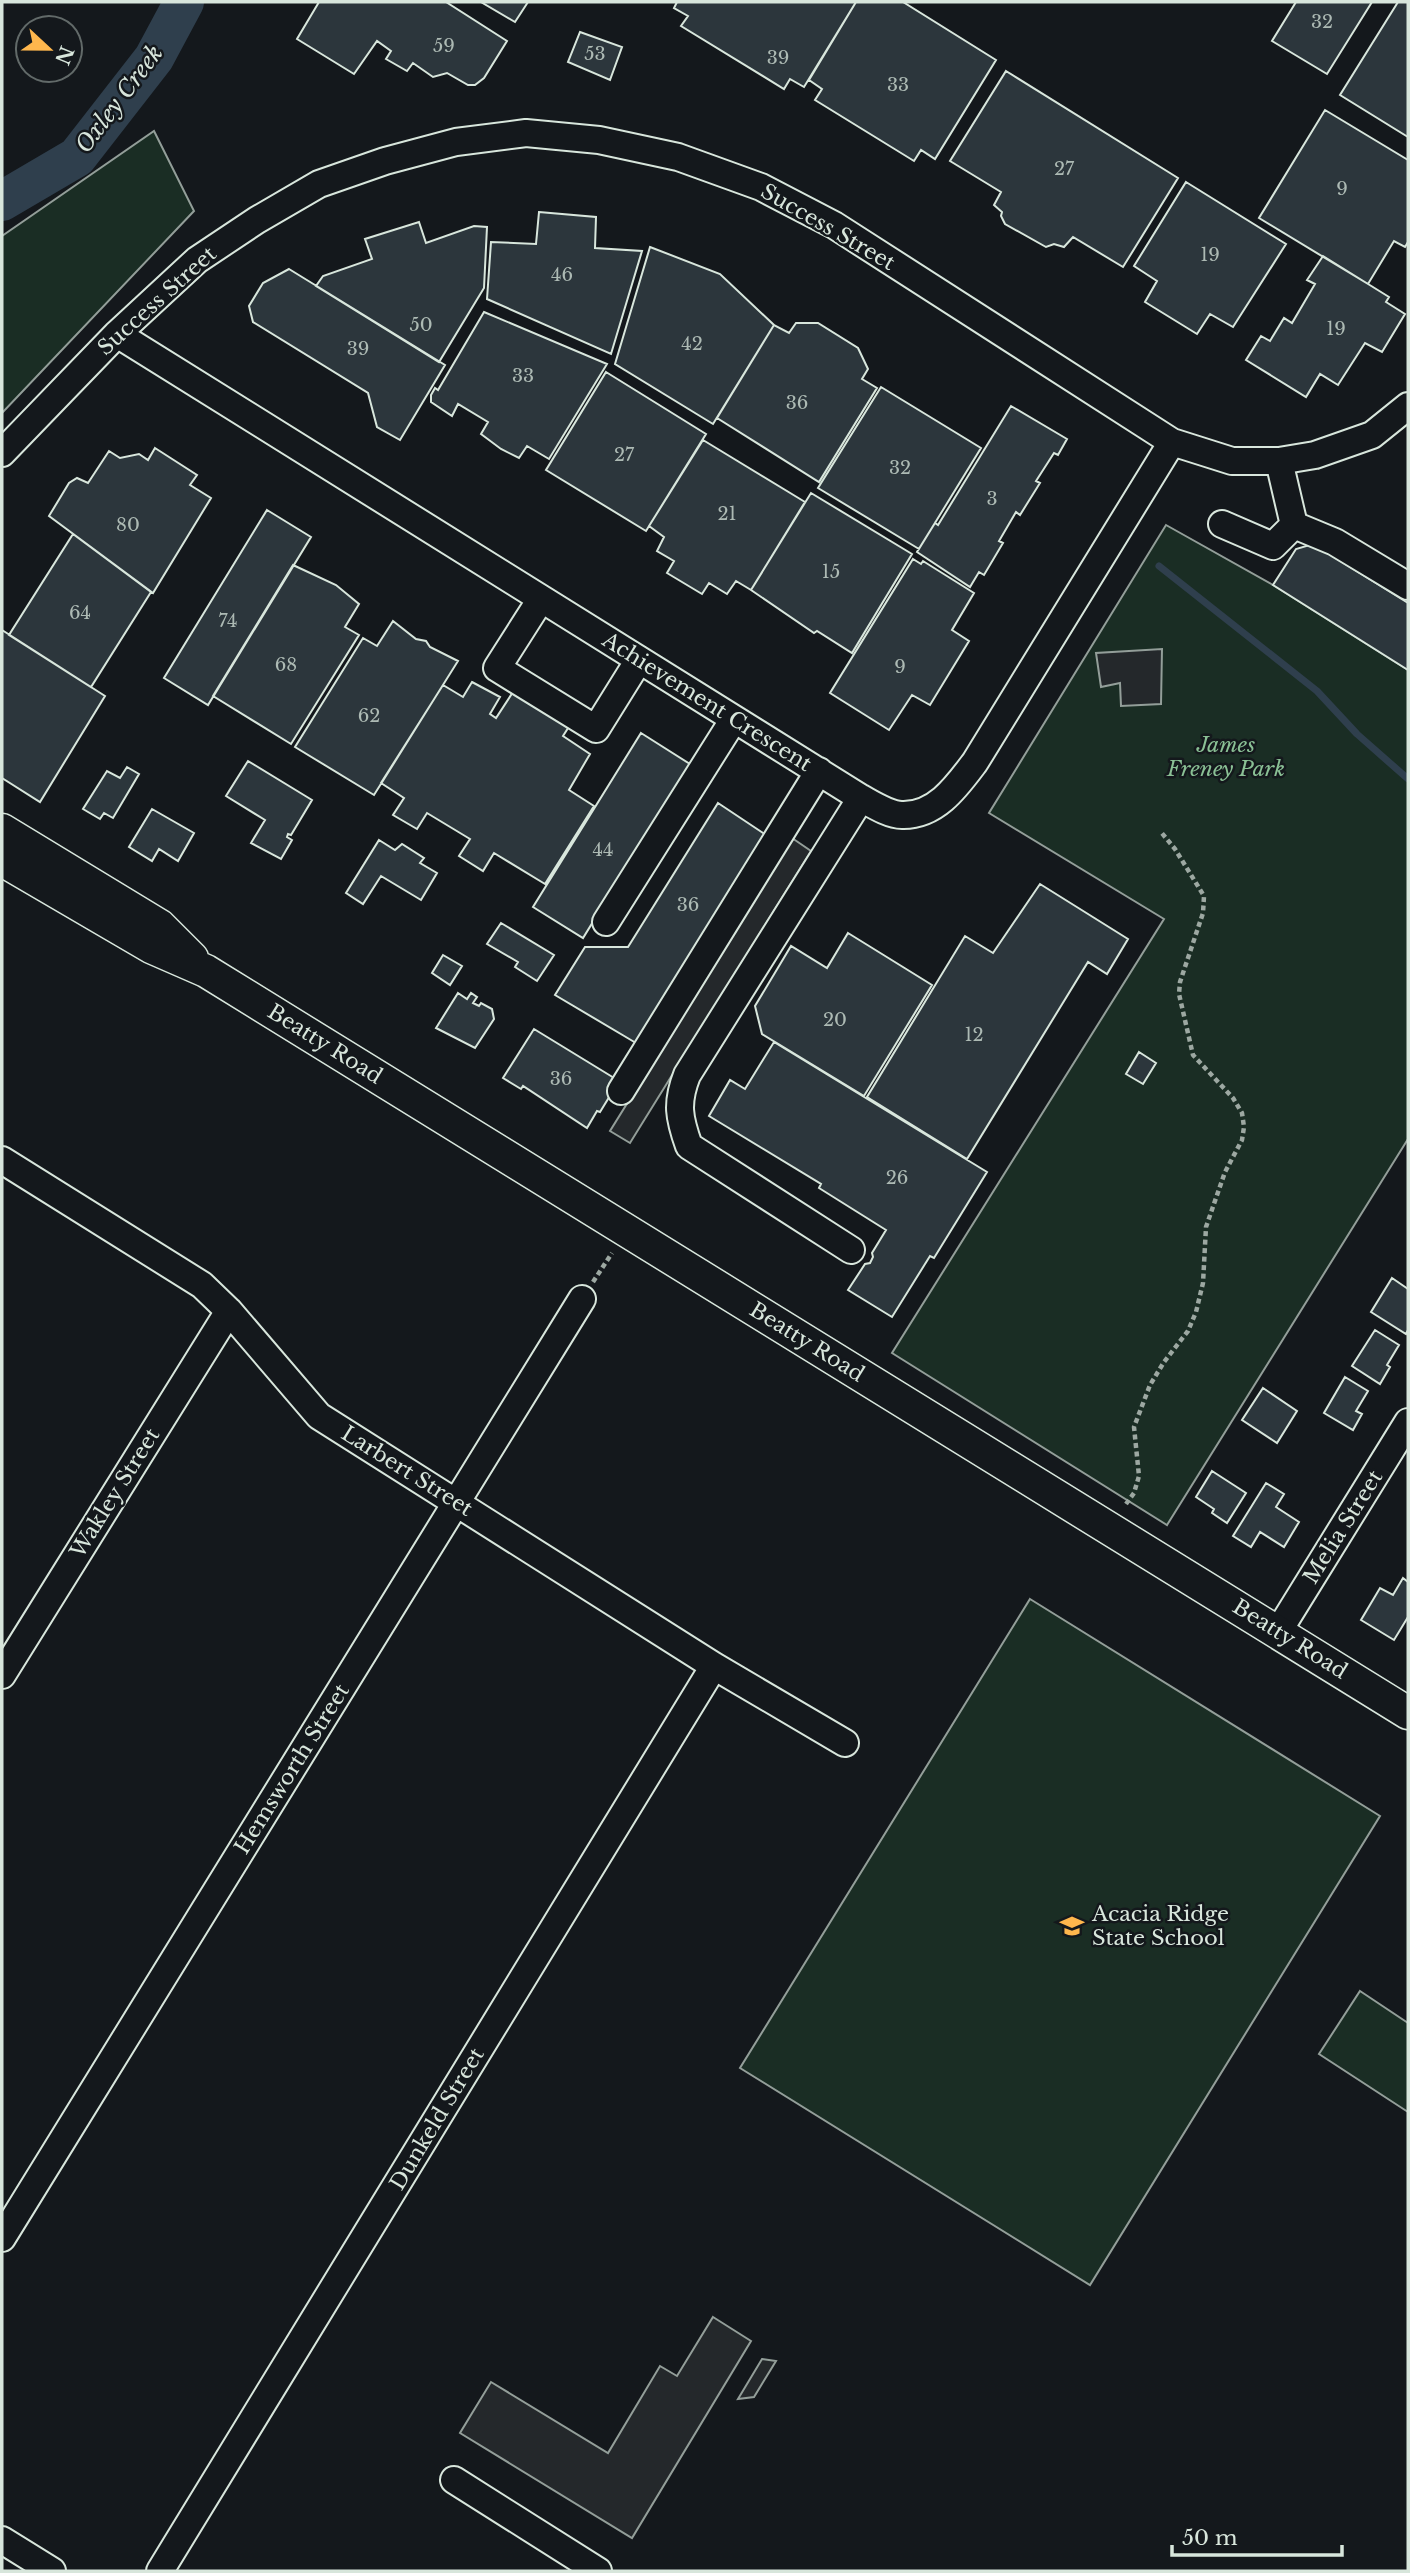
<svg xmlns="http://www.w3.org/2000/svg" width="1410" height="2573" viewBox="0 0 1410 2573" font-family="'Libre Baskerville',serif">
<rect width="100%" height="100%" fill="#14181c"/>
<path fill="#1a2d24" stroke="#939e99" stroke-width="2" d="M154,131L194,211L2,413V236Z
M1166,525L1273,585L1408,670V1139L1167,1525L892,1353L1164,919L989,813Z
M1030,1599L1380,1816L1090,2285L740,2068Z
M1360,1991L1408,2023V2112L1319,2054Z"/>
<path fill="#24282b" stroke="#939e99" stroke-width="2" d="M1162,649L1161,704L1121,706L1120,683L1101,687L1096,653Z
M792,838L811,851L630,1143L610,1131Z
M713,2317L751,2341L632,2538L460,2433L491,2382L608,2453L660,2366L677,2376Z
M762,2359L776,2361L754,2397L738,2399Z"/>
<g fill="none" stroke-linecap="round" stroke-linejoin="round">
<path stroke="#2f3f4d" stroke-width="7" d="M1159,566L1317,691L1357,734L1408,779"/>
<path stroke="#2f3f4d" stroke-width="40" d="M2,201L77,157L154,58L184,2"/>
</g>
<path fill="#2c363c" stroke="#d8e6dc" stroke-width="2" d="M319,2H446L507,41L484,78L475,85H468L447,73L433,77L413,63L407,71L386,59L391,51L377,41L354,74L297,39Z
M481,2H528L515,22Z
M677,2H856L804,87L790,79L784,89L681,26L688,16L674,8Z
M856,2H903L996,60L935,159L921,150L914,161L815,100L822,89L809,80Z
M1296,2H1372L1327,74L1272,41Z
M1398,2H1408V137L1340,95Z
M580,32L622,47L610,80L568,62Z
M1006,71L1178,178L1123,267L1073,237L1064,247L1054,244L1046,247L1005,224L1001,216L1002,212L994,205L1001,192L950,161Z
M1325,110L1408,160V242L1405,247L1394,241L1368,284L1259,218Z
M1186,182L1286,244L1233,327L1210,314L1197,334L1145,302L1157,281L1134,266Z
M539,212L596,217L595,248L642,251L611,354L487,299L491,242L536,244Z
M419,222L426,243L474,226L487,227L484,288L439,362L316,286L323,276L372,259L365,239Z
M650,247L720,274L774,325L713,424L615,364Z
M1323,256L1389,297L1386,302L1405,314L1382,352L1365,343L1338,385L1320,374L1306,397L1246,360L1261,336L1270,341L1284,318L1292,323L1315,284L1307,280Z
M289,269L445,365L400,440L377,427L368,393L253,322L249,306L263,283Z
M484,312L607,364L549,459L527,446L519,458L501,449L481,434L488,422L458,404L452,416L431,402V395L435,388L438,390Z
M796,323H818L858,348L868,369L862,379L877,388L819,482L717,418L774,325L789,333Z
M606,372L706,434L646,531L546,470Z
M881,387L981,448L919,549L818,488Z
M1011,406L1067,439L1058,455L1054,453L1036,481L1040,483L1020,515L1016,512L999,541L1003,543L984,575L979,572L970,587L917,552L935,523L938,525Z
M703,440L805,502L751,590L736,581L727,594L709,583L702,594L667,573L674,561L657,551L664,537L649,526Z
M155,448L197,475L190,485L211,498L153,593L49,516L69,483L77,478L88,483L109,451L120,458L139,454L148,460Z
M811,493L912,554L852,653L817,631L814,633L751,590Z
M267,510L311,537L208,705L164,678Z
M73,534L151,592L91,687L9,635Z
M1313,544L1408,603V670L1273,585L1296,549Z
M913,559L921,564L923,561L974,593L952,630L969,641L930,705L912,695L889,730L830,693Z
M293,565L336,585L359,604L345,627L359,635L291,744L213,696Z
M393,621L416,639L426,641L430,647L458,661L374,795L295,747L363,638L377,646Z
M2,630L105,696L40,802L2,778Z
M472,682L500,697L490,714L496,718L515,689L570,725L563,736L590,754L569,790L594,806L545,884L494,853L483,871L459,856L470,839L427,813L417,829L393,815L404,798L381,783L443,685L463,697Z
M641,733L690,764L583,938L533,907Z
M248,761L312,800L291,835L288,834L287,837L292,840L281,859L251,843L265,820L226,796Z
M127,767L139,774L113,818L104,813L100,819L83,809L107,771L120,778Z
M718,803L766,835L636,1043L555,995L585,947H628Z
M152,809L194,833L178,861L159,849L152,861L129,847Z
M379,840L395,850L402,844L424,858L420,863L437,873L421,900L381,876L363,904L346,893Z
M1040,884L1128,939L1107,974L1088,962L967,1159L867,1097L965,936L993,953Z
M501,923L554,955L537,981L515,967L518,962L487,944Z
M848,933L932,985L864,1096L762,1034L755,1006L791,946L827,968Z
M443,955L462,966L450,985L432,973Z
M458,993L467,999L471,993L477,997L473,1003L479,1006L481,1003L492,1009L494,1019L475,1048L436,1028Z
M534,1029L619,1081L600,1112L597,1111L587,1128L523,1086L521,1089L503,1078Z
M774,1042L987,1172L934,1258L930,1256L892,1317L848,1290L865,1264L870,1263L873,1257L872,1253L886,1230L819,1188L821,1184L709,1116L730,1080L745,1089Z
M1139,1052L1156,1063L1143,1084L1126,1074Z
M1392,1278L1408,1289V1330L1406,1334L1371,1312Z
M1375,1330L1399,1345L1387,1365L1390,1367L1380,1384L1352,1366Z
M1345,1377L1368,1391L1356,1411L1362,1414L1353,1430L1324,1413Z
M1263,1388L1297,1411L1277,1443L1242,1420Z
M1212,1471L1246,1493L1227,1523L1212,1513L1214,1509L1196,1497Z
M1266,1483L1284,1494L1276,1507L1299,1522L1284,1547L1260,1532L1251,1547L1233,1536Z
M1403,1578L1408,1582V1617L1394,1640L1361,1620L1380,1588L1393,1595Z"/>
<g fill="none" stroke-linecap="round" stroke-linejoin="round">
<g stroke="#d8e6dc" stroke-width="30">
<path id="minor" d="M117,334L861,798C872,804 889,815 902,815C936,816 957,786 975,762L1172,442
M2,453L117,334L197,260L257,220L319,184L385,161L456,142L526,133L599,140L678,157L761,187L834,225L1172,442L1232,461H1279L1315,455L1372,435L1408,406
M1279,461L1294,525L1335,542L1408,586
M1222,524L1273,546L1294,525
M541,599L497,668L596,729L639,660
M606,922L734,719
M621,1091L819,771
M2,1160L202,1285L229,1311L319,1416L714,1666L845,1743
M851,1250L689,1146C679,1118 676,1103 687,1075L861,798
M1278,1632L1408,1422
M2,1675L229,1311
M2,2238L582,1299
M454,2480L598,2571
M2,2540L52,2571
M160,2571L714,1666"/>
</g>
<g stroke="#d8e6dc" stroke-width="35">
<path id="major" d="M2,830L160,926L192,958
M2,860L151,947L206,971L1408,1713"/>
</g>
<path stroke="#9da8a2" stroke-width="4.5" stroke-dasharray="5 3.5" stroke-linecap="butt" d="M593,1282L612,1253
M1126,1504L1134,1493L1139,1476L1134,1427L1150,1385L1164,1362L1188,1331L1196,1312L1203,1283L1206,1227L1225,1172L1242,1140L1244,1127L1242,1113L1233,1098L1193,1055L1179,994L1180,982L1203,913L1204,896L1175,849L1161,832"/>
<use href="#minor" stroke="#14181c" stroke-width="26"/>
<use href="#major" stroke="#14181c" stroke-width="32"/>
</g>
<defs>
<g id="school-bare" transform="scale(1.89)"><path d="M0-5L7-2L0 1L-7-2ZM-4 1L0 2.5L4 1V4Q0 6-4 4Z" fill="#ffb74d" stroke="#14181c" stroke-width="2.5" paint-order="stroke"/></g>
</defs>
<g fill-rule="evenodd">
<use href="#school-bare" x="1072" y="1926"/>
</g>
<g text-anchor="middle" stroke-width="5" stroke-linejoin="round" paint-order="stroke">
<g font-size="18" fill="#adbab4">
<text x="1322" y="28">32</text>
<text x="444" y="52">59</text>
<text x="595" y="60">53</text>
<text x="778" y="64">39</text>
<text x="898" y="91">33</text>
<text x="1064" y="175">27</text>
<text x="1342" y="195">9</text>
<text x="1210" y="261">19</text>
<text x="562" y="281">46</text>
<text x="421" y="331">50</text>
<text x="1336" y="335">19</text>
<text x="692" y="350">42</text>
<text x="358" y="355">39</text>
<text x="523" y="382">33</text>
<text x="797" y="409">36</text>
<text x="624" y="461">27</text>
<text x="900" y="474">32</text>
<text x="992" y="505">3</text>
<text x="727" y="520">21</text>
<text x="128" y="531">80</text>
<text x="831" y="578">15</text>
<text x="80" y="619">64</text>
<text x="228" y="627">74</text>
<text x="286" y="671">68</text>
<text x="900" y="673">9</text>
<text x="369" y="722">62</text>
<text x="603" y="856">44</text>
<text x="688" y="911">36</text>
<text x="835" y="1026">20</text>
<text x="974" y="1041">12</text>
<text x="561" y="1085">36</text>
<text x="897" y="1184">26</text>
</g>
<g font-size="21" fill="#d8e6dc" stroke="#14181c">
<text transform="translate(828 227) rotate(30)" y="7">Success Street</text>
<text transform="translate(157 301) rotate(-42)" y="7">Success Street</text>
<text transform="translate(707 702) rotate(32)" y="7">Achievement Crescent</text>
<text transform="translate(325 1044) rotate(32)" y="7">Beatty Road</text>
<text transform="translate(807 1342) rotate(32)" y="7">Beatty Road</text>
<text transform="translate(407 1471) rotate(32)" y="7">Larbert Street</text>
<text transform="translate(115 1493) rotate(-58)" y="7">Wakley Street</text>
<text transform="translate(1343 1527) rotate(-58)" y="7">Melia Street</text>
<text transform="translate(1290 1639) rotate(32)" y="7">Beatty Road</text>
<text transform="translate(292 1769) rotate(-58)" y="7">Hemsworth Street</text>
<text transform="translate(437 2119) rotate(-59)" y="7">Dunkeld Street</text>
</g>
<g font-size="21" font-style="italic" fill="#8ac095" stroke="#14181c">
<text x="1226" y="752">James<tspan x="1226" dy="24">Freney Park</tspan></text>
</g>
<g font-size="21" fill="#d8e6dc" stroke="#14181c" text-anchor="start">
<text x="1092" y="1921">Acacia Ridge<tspan x="1092" dy="24">State School</tspan></text>
</g>
<g font-size="23" font-style="italic" fill="#d8e6dc" stroke="#14181c">
<text transform="translate(119 99) rotate(-53)" y="8">Oxley Creek</text>
</g>
</g>
<rect width="1410" height="2573" fill="none" stroke="#d8e6dc" stroke-width="7"/>
<g transform="translate(49 49) rotate(112)"><circle r="33" fill="#14181c" stroke="#626a69" stroke-width="2"/>
<path d="M0-5L12 26L0 18L-12 26Z" fill="#ffb74d"/>
<text y="-10" font-size="19" font-weight="bold" text-anchor="middle" fill="#d8e6dc">N</text>
</g>
<path d="M1172 2545v10h170v-10" fill="none" stroke="#d8e6dc" stroke-width="3.5"/>
<text x="1182" y="2545" font-size="21" fill="#d8e6dc" stroke="#14181c" stroke-width="5" paint-order="stroke">50 m</text>
</svg>
